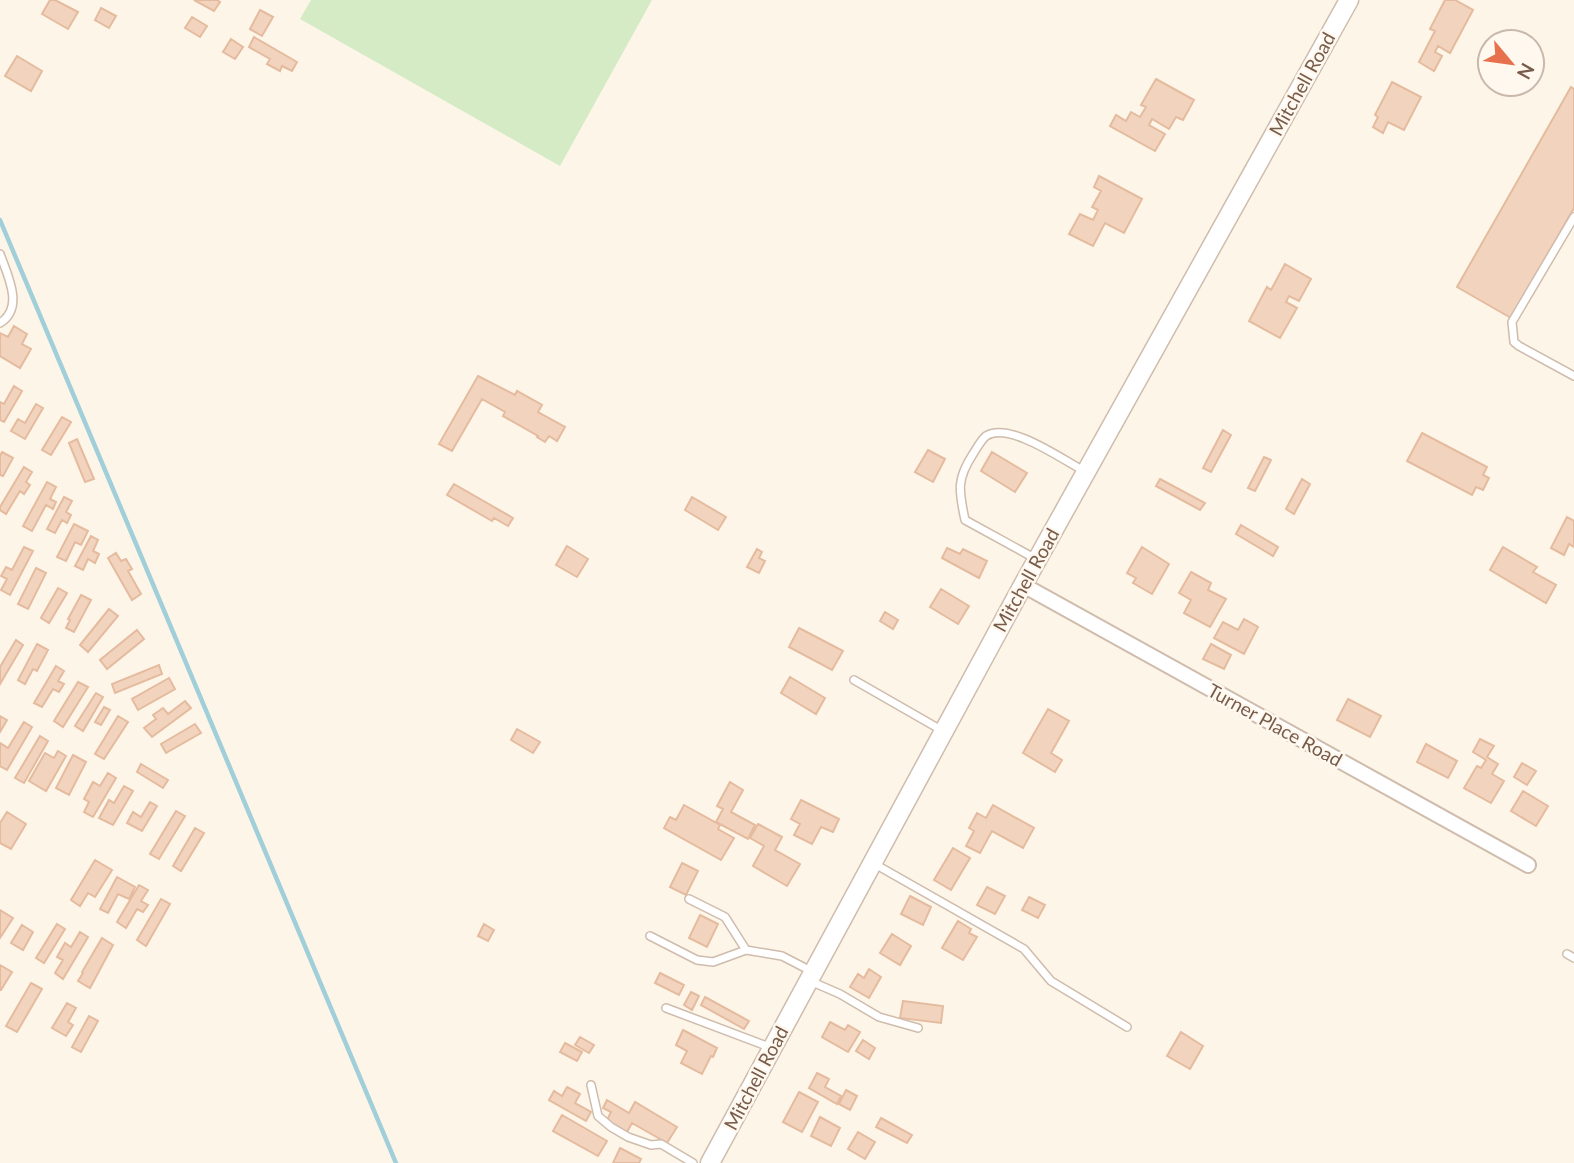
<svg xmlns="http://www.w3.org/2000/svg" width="1574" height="1163" viewBox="0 0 1574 1163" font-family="Lato,sans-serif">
<rect width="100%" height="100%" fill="#fdf5e7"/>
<path fill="#d4ebc5" d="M311,0H652L560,166L300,19Z"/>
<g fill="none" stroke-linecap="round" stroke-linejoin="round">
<path stroke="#a1cfd9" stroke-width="4.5" d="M0,220L396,1163"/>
</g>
<path fill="#f2d4be" stroke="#e5bb9f" stroke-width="2" d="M50,0H55L78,12L68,29L42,14Z
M194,0H217L220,2L214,11Z
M1445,0H1455L1473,10L1450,53L1438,46L1435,52L1442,56L1434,71L1419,62L1435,31L1430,29Z
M101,8L116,16L109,28L95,20Z
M260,10L273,17L262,36L250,29Z
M192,17L207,26L200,37L185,28Z
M254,37L297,62L292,71L282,66L280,71L267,64L270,59L249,47Z
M231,39L243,47L235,59L223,52Z
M17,56L42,71L31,91L5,76Z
M1156,79L1194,100L1183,120L1176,117L1169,129L1152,119L1149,125L1165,134L1155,151L1110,126L1116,115L1126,121L1131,112L1140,117L1146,107L1141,105Z
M1392,82L1421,97L1404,130L1388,122L1383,133L1373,127L1378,117L1375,115Z
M1571,87L1574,89V208L1511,318L1457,287Z
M1099,176L1142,199L1124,233L1105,223L1093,246L1069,234L1080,214L1093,220L1098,210L1092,207L1101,191L1094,187Z
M1285,264L1311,279L1299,301L1289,296L1286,302L1297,308L1280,338L1249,321L1267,287L1271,290Z
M14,326L27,334L22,344L31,349L20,368L0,356V333L8,337Z
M478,376L515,395L517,391L542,405L538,412L565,427L557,441L549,436L545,442L537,437L538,436L503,416L505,412L482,399L452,451L439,444Z
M14,386L22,391L4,422L0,420V402L4,404Z
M36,404L43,408L25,439L11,431L18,419L25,423Z
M62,417L71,422L51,455L42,450Z
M1223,430L1231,435L1211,472L1203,468Z
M1422,433L1487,467L1483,475L1489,478L1483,490L1476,487L1472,495L1407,461Z
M77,439L94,479L85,482L69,443Z
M928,450L945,459L933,482L915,472Z
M2,452L13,458L3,476L0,475V456Z
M992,452L1027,473L1015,492L981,471Z
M1264,457L1271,460L1255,491L1248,488Z
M24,467L32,472L26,482L30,485L24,494L20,491L6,514L0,510V507Z
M1160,479L1205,503L1200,510L1156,486Z
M1302,479L1310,484L1294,514L1286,509Z
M47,482L56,487L50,499L56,502L53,509L46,505L32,531L23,526Z
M454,484L513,518L508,526L494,518L492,521L447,495Z
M64,497L72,501L66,512L71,515L67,523L62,520L55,533L47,529Z
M692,497L726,517L718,530L685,510Z
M1567,517L1574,521V547L1569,544L1564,555L1551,548Z
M74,524L88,531L81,545L75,542L66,561L57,557Z
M1241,525L1278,547L1273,556L1236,534Z
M91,536L98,540L93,551L99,554L95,563L88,559L83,570L75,566Z
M567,546L588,559L577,577L556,565Z
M24,547L33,551L10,595L1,590L7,579L1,576L6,567L12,570Z
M1142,547L1169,564L1152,594L1133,583L1136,578L1127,573Z
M1503,547L1537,567L1533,572L1556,585L1546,603L1490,570Z
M947,548L960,554L963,549L987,561L979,578L942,558Z
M757,549L762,552L759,558L765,561L759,573L747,567Z
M116,553L121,561L126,559L132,569L128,571L141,594L132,600L108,558Z
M36,568L46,573L28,609L18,604Z
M1191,572L1211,583L1208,590L1226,599L1210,627L1184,613L1191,600L1179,593Z
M58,588L67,593L49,623L41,618Z
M941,589L969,606L958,624L930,607Z
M81,595L91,600L74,632L66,628L70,620L68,619Z
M109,609L118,616L88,652L80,645Z
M885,612L898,620L893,629L880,621Z
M1244,619L1258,627L1244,654L1214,638L1223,622L1238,630Z
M799,628L843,651L832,670L789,647Z
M137,630L144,639L107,669L100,660Z
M16,640L23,645L0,684V667Z
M37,644L48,650L37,671L33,669L25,684L18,680Z
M1211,644L1231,655L1224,669L1203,659Z
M159,665L162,674L115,693L112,684Z
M56,666L64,671L58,681L64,684L59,692L53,689L42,707L34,703Z
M790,677L825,698L816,714L781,693Z
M169,678L175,689L138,710L132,699Z
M78,682L88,687L63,727L54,721Z
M96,693L103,697L83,731L75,726Z
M1348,699L1381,716L1370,737L1337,720Z
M185,701L191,708L152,737L144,728L156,719L153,715L163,708L168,714Z
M104,707L110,710L101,725L95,722Z
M1048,709L1069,721L1051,753L1062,760L1055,772L1023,753Z
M0,716L7,720L0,732Z
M118,716L128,722L104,759L95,754Z
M24,722L32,727L7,770L0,766V743L8,748Z
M195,724L201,733L166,753L161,744Z
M517,729L540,742L533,753L511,740Z
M40,736L48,741L24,783L15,778Z
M1480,739L1494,746L1487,757L1498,764L1492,774L1504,781L1491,803L1464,788L1477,766L1481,768L1486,760L1473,752Z
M1426,744L1457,761L1448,778L1417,762Z
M58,751L66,756L46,791L29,781L45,753L54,758Z
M73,755L86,762L69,795L56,788Z
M1522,763L1536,771L1527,785L1514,777Z
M141,764L168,780L163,788L137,772Z
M108,773L116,778L93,817L84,812L89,802L84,799L93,782L100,786Z
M730,782L743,790L731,812L755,825L748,839L716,822L723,809L717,806Z
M124,786L133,791L113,825L99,818L109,800L114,803Z
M1523,791L1548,806L1536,826L1511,811Z
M801,800L839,819L833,832L821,827L812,844L794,835L800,824L791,819Z
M150,802L157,806L142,831L127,823L133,812L141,817Z
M684,805L720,825L718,829L734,838L721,860L664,828L670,817L676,820Z
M993,805L1034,828L1023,848L992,831L980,853L966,846L974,831L969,828L977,813L986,818Z
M176,811L185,816L159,859L150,854Z
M7,812L26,824L11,849L0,843V823Z
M758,824L782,837L775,850L800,864L787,886L753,866L764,846L750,838Z
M195,828L204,833L181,871L173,866Z
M953,848L970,858L951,890L934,880Z
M95,860L112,870L95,897L88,893L80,906L71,900Z
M682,863L698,871L686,895L670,887Z
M117,877L135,887L129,899L118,894L108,913L100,909Z
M139,885L148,890L141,901L148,905L143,912L137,909L126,928L117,922Z
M987,887L1005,896L995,914L977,905Z
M910,896L931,907L923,925L901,914Z
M1029,897L1045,905L1038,918L1022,910Z
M161,899L170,904L146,946L137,940Z
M0,910L13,918L0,938Z
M700,915L718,924L707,947L689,938Z
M958,921L971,929L969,933L977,937L963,960L942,948Z
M57,924L65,929L44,963L36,958Z
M484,924L494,930L488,941L478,936Z
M22,925L33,932L23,950L11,943Z
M80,932L88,937L63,979L55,973L63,960L57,957L65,943L71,947Z
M892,934L911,946L900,965L880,953Z
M102,938L113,945L90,988L78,981L83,973L82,972Z
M0,965L12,972L1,990H0Z
M869,969L881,977L869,998L850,987L858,974L864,978Z
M660,973L684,985L679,995L655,983Z
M31,983L42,989L17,1032L6,1026Z
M691,992L699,996L692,1010L684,1005Z
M705,997L749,1021L744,1029L701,1005Z
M903,1001L943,1006L941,1023L900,1018Z
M67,1003L76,1008L68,1022L73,1025L66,1036L52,1028Z
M89,1016L98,1021L81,1052L72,1047Z
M830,1022L845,1030L848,1025L860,1032L848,1052L822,1037Z
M683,1030L717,1048L713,1057L711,1056L702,1074L681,1063L687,1051L676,1045Z
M1181,1032L1203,1046L1190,1069L1167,1056Z
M580,1037L594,1045L589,1053L575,1045Z
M863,1040L875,1048L869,1059L856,1051Z
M565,1043L582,1052L577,1061L560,1052Z
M817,1073L829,1079L825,1087L841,1096L837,1104L809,1088Z
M567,1087L580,1094L575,1103L591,1112L586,1121L549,1100L554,1091L562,1096Z
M846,1090L857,1096L850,1110L839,1104Z
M799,1092L818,1102L802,1132L783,1122Z
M607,1100L629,1113L635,1102L677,1127L667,1143L632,1123L627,1132L607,1120L611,1112L603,1108Z
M562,1115L607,1141L598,1156L553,1131Z
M820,1117L840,1128L831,1146L811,1136Z
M881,1118L912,1135L907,1143L876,1127Z
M858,1132L875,1142L865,1159L848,1149Z
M620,1148L641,1159L639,1163H613Z"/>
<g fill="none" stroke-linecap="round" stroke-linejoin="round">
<g stroke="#cfbcad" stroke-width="10">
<path id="service" d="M1574,217L1512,322L1514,342L1519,346L1574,376
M0,254C7,274 25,308 0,323
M1036,559L965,520C959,491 956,480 973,454C977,448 981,440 986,436C1009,421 1063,460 1084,471
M854,680L943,731
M873,863L1024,949L1051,981L1127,1027
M689,899L725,917L746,950L782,956L813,972
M650,936L697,960L713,962L746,950
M1567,954L1574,958
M810,981L840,994L879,1017L918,1028
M666,1008L772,1048
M591,1085L598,1116L611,1127L628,1137L651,1145L661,1144L693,1163"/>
</g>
<g stroke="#cfbcad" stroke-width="18">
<path id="minor" d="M1023,585L1528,865"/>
</g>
<g stroke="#cfbcad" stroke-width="21">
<path id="tertiary" d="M710,1163L1023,585L1349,0"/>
</g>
<use href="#service" stroke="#fff" stroke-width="7"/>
<use href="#minor" stroke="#fff" stroke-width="14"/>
<use href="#tertiary" stroke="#fff" stroke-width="18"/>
</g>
<g text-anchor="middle" stroke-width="5" stroke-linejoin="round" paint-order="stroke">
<g font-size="19" fill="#775b4b" stroke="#fff8ee">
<text transform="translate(1302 84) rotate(-61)" y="7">Mitchell Road</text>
<text transform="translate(1026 580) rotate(-61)" y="7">Mitchell Road</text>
<text transform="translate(1275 725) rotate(29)" y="7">Turner Place Road</text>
<text transform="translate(756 1078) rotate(-62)" y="7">Mitchell Road</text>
</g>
</g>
<g transform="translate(1511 63) rotate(119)"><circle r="33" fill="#fff8ee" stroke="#c9b9ad" stroke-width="2"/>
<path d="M0-5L12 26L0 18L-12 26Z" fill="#e7714c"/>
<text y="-10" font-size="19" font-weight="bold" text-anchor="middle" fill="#775b4b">N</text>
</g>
</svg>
